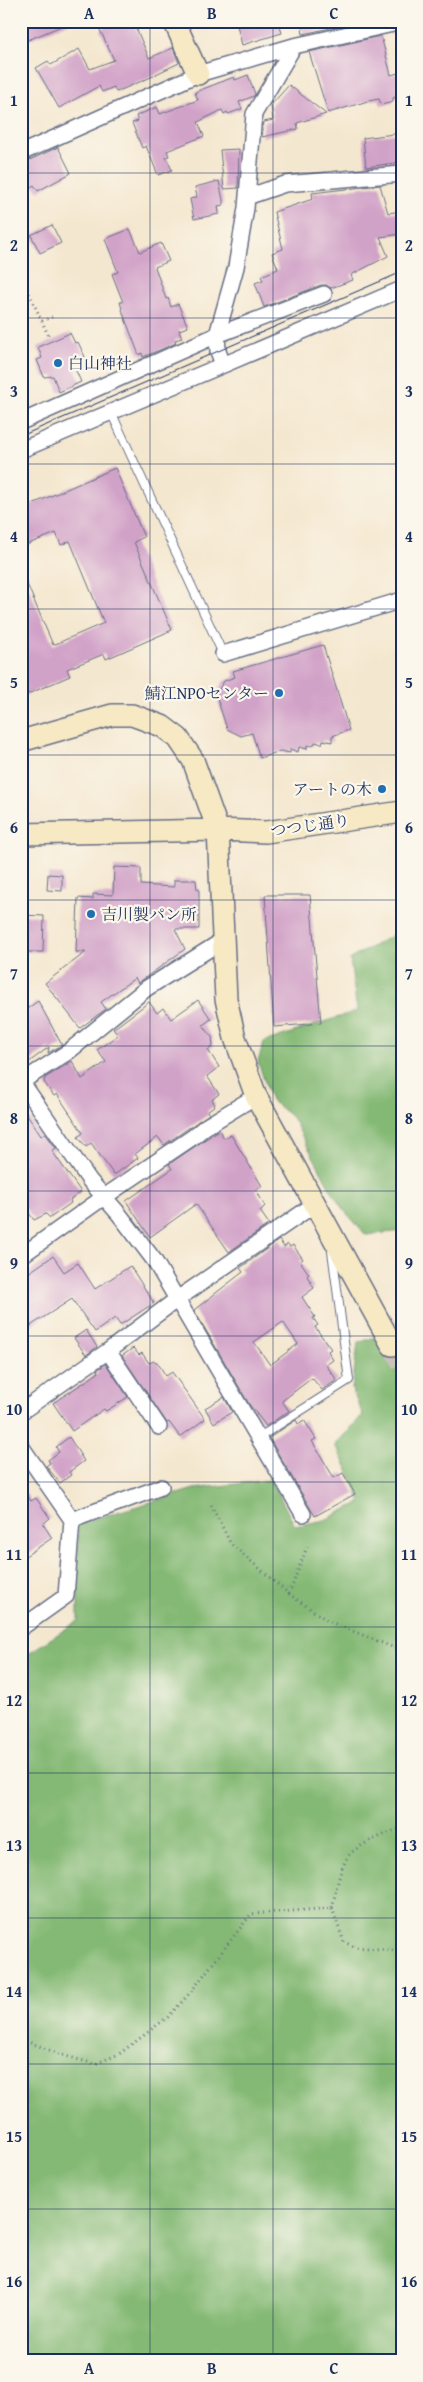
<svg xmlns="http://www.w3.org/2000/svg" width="423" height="2382" viewBox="0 0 423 2382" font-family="'Gentium Book Plus','Noto Serif JP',serif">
<rect width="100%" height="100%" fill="#fbf7ec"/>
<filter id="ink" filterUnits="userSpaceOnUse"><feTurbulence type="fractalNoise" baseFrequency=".02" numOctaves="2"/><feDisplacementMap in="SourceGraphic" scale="10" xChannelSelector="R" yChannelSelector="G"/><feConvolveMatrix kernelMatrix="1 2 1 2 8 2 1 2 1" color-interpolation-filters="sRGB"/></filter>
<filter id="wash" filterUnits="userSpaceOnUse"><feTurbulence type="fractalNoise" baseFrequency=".0096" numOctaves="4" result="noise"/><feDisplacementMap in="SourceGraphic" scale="20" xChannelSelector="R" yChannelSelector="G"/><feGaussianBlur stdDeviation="1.12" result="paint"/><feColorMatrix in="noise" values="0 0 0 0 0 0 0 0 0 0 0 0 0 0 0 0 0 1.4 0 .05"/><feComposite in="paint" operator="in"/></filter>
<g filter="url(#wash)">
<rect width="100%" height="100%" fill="#f4e7cf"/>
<path fill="#84b974" stroke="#507469" d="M402,930V1231L366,1235L343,1209L330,1188L292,1117L271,1100L258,1062L264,1042L357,1011L350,959Z
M402,1325V2361H21V1658L78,1621V1524L194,1489L271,1480L295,1526L325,1520L361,1502L349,1472L335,1445L363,1415L352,1389L358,1343L398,1329Z"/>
<g id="blocks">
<path fill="#d1a2c8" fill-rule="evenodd" d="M21,21H73L21,43Z
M114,21H133L149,58L173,48L179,63L156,74V75L116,92L114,87L102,92L99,86L59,108L36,68L48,61L51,65L79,49L90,69L114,60L100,30Z
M236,21H278L282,33L242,45Z
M317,21H362L303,34L302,29Z
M381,36L391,75L402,72V95L393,98V102L381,105L379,99L368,101L328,113L309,52Z
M248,75L255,94L254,96L239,102L242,109L228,114L227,112L224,114L222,110L198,122L204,136L167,151L169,156L166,157L172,170L158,175L146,146L142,148L132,123L138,121L136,116L157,107L160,114L198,100L195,92L234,77L235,80Z
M289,85L326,114L297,123L298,129L262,137L264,122L273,120L271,105Z
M402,133V162L366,167L363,138Z
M58,147L71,173L38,191L34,185L21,194V164Z
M239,149L238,188L224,189L220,150Z
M219,181L223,200V205L218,206L219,214L194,219L190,199L197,197L195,187Z
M380,185L388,213L402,211V234L380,237L388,256L351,275L353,280L331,288L326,285H321L264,307L255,283L263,280L261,276L278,269L272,253L283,249L274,212L313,199L312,193Z
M52,225L61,243L40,253L31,235Z
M130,229L140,252L161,243L169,261L155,267L166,299L168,298L171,307L178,304L188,327L179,330L182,338L175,340L176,343L143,357L142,353L139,355L124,316L120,302H123L112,274L118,272L105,239Z
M70,333L75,343L78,342L85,357L82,358L83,361L73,364L81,382L59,392L53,376L44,377L37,360L42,358L38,347Z
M115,468L144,537L134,542L172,630L106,659L104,654L67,669L70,676L21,697V570L53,645L104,623L70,541L61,545L56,533L21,547V509Z
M323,645L349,730L332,736V742L323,740L322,744L315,742L313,746L307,745V749L299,747L298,752L290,749V753L280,751L260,758L252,733L241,736L227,729L216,695L224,681L235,677L233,671Z
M114,867L141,868V885L174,887V880H196L197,889H199V929H175L185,949L138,983L135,978L101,1002L106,1009L80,1028L45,983L86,952H76L78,898L93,899V894L113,895Z
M48,874L62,875V891L47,890Z
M265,895H310L321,1023L274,1027Z
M21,915L44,916L43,952H25L21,947Z
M198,1000L211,1019L203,1025L212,1037L213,1046L208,1050L219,1067L207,1076L219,1094L212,1099L215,1105L207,1111L209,1114L164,1145L158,1137L135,1154L138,1158L114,1175L91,1143L86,1147L78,1137L83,1133L57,1094L54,1096L44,1082L45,1078L72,1061L82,1079L106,1062L97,1050L118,1035L113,1029L149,1002L157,1013L163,1008L171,1019Z
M38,1001L62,1045L48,1053L49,1047L29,1062L21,1052V1013Z
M21,1106L41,1136L45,1133L56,1148L52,1151L81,1192L70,1200L71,1203L50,1218L46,1214L34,1220L21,1202Z
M219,1130L224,1138L231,1135L262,1186L256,1190L265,1206L260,1211L269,1224L229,1252L196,1204L150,1237L126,1201L172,1169L169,1164Z
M279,1240L284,1247L288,1244L290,1247L293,1245L303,1259L300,1261L309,1274L307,1276L314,1288L302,1297L315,1317L313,1318L318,1325L315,1327L331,1349L328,1351L333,1360L326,1365L337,1380L322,1390L312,1378L282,1401L289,1411L266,1426L249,1404L194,1310L243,1272L240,1268ZM283,1322L298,1344L270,1365L254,1342Z
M53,1256L64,1272L78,1263L95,1289L130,1266L154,1303L120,1325L115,1318L95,1332L72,1299L21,1332V1278Z
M86,1330L97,1347L86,1355L74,1338Z
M133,1348L139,1355L142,1353L149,1363L154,1361L157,1362L166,1376L172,1372L205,1419L180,1437L169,1422L167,1423L122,1356Z
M106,1364L128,1397L106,1411L104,1409L72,1431L53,1403L98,1373L97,1370Z
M224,1397L232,1412L214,1423L205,1408Z
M296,1420L298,1424L304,1420L316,1439L312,1441L334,1478L343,1473L355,1494L315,1516L269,1438Z
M69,1437L84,1461L69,1472L71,1475L60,1483L46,1466L50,1463L48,1460L59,1452L56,1447Z
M21,1486L31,1501L36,1498L50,1518L43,1524L52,1538L21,1559Z"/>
</g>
</g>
<g filter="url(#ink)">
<use href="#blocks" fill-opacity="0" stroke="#676f86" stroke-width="1"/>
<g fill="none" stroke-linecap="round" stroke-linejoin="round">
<path stroke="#c9c2b8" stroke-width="21" stroke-dasharray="21 11" stroke-linecap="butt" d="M392,1345L402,1363"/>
<g stroke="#676f86" stroke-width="10">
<path id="lane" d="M111,412L223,654
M258,1438L349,1380L332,1251"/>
</g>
<g stroke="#676f86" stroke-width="18">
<path id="street" d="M294,46L254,114L246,208L236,267L217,335L218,351L223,365L402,289
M21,153L198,74L294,46L402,22
M247,197L285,184L402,174
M21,422L217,335L324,294
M21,450L223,365
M223,654L402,600
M21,1081L90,1181L119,1214L154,1260L303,1514
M21,1082L68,1052L147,988L222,941
M21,1256L104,1197L193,1137L205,1127L256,1096
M108,1351L159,1427
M21,1412L108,1351L176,1300L315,1204
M21,1446L72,1520
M21,1628L66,1596L72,1520L161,1487"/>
</g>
<g stroke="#676f86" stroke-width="24">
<path id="secondary" d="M174,21L198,74
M21,741L112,715H132L162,726L178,738L193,760L218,830L226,999L235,1038L256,1096L392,1345
M21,834L218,830L266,832L402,812"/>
</g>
<path stroke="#676f86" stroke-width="3" stroke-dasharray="1 4" stroke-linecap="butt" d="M21,275L49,337
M42,321L52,317
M211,1505L231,1544L289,1594L328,1621L402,1651
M289,1594L308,1544
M332,1908L344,1942L355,1947L402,1951
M21,2039L62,2055L95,2064L119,2054L168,2017L190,1993L251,1914L332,1908C336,1892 339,1869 349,1855C360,1843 387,1834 402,1827"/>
<use href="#lane" stroke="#fff" stroke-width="8"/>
<use href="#street" stroke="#fff" stroke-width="15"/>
<use href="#secondary" stroke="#f7e9c3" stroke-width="21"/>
<path stroke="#1b2f5e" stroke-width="1" d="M21,436L402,272"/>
</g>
</g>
<path fill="none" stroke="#1b2f5e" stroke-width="1" stroke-opacity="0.55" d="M150,21V2361M273,21V2361M21,173H402M21,318H402M21,464H402M21,609H402M21,755H402M21,900H402M21,1046H402M21,1191H402M21,1336H402M21,1482H402M21,1627H402M21,1773H402M21,1918H402M21,2064H402M21,2209H402"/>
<g fill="#1f6fb2" stroke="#fbf7ec" stroke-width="2">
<circle cx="58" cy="363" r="5"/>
<circle cx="279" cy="693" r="5"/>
<circle cx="382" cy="789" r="5"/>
<circle cx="91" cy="914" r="5"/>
</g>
<g text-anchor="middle" stroke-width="4.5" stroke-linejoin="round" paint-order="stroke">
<g font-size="16" fill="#1b2f5e" stroke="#fbf7ec" text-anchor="start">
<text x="68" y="369">白山神社</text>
<text x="269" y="699" text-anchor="end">鯖江NPOセンター</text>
<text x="372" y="795" text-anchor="end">アートの木</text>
<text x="101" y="920">吉川製パン所</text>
</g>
<g font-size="16" fill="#1b2f5e" stroke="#fbf7ec">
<text transform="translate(310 825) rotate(-8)" y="6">つつじ通り</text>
</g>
</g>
<rect width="423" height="2382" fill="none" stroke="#fbf7ec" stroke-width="55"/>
<rect x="28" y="28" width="368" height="2326" fill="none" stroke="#1b2f5e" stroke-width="2"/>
<g font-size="16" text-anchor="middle" font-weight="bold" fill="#1b2f5e">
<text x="89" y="19">A</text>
<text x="212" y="19">B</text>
<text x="334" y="19">C</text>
<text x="14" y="106">1</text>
<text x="409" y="106">1</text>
<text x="14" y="251">2</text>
<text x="409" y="251">2</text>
<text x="14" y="397">3</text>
<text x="409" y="397">3</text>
<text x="14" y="542">4</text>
<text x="409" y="542">4</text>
<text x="14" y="688">5</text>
<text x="409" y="688">5</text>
<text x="14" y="833">6</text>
<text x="409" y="833">6</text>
<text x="14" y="979">7</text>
<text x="409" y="979">7</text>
<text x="14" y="1124">8</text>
<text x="409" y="1124">8</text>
<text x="14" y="1269">9</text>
<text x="409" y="1269">9</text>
<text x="14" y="1415">10</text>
<text x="409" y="1415">10</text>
<text x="14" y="1560">11</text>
<text x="409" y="1560">11</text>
<text x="14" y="1706">12</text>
<text x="409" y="1706">12</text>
<text x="14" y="1851">13</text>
<text x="409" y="1851">13</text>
<text x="14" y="1997">14</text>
<text x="409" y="1997">14</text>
<text x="14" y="2142">15</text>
<text x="409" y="2142">15</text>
<text x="14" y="2287">16</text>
<text x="409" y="2287">16</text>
<text x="89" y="2374">A</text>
<text x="212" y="2374">B</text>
<text x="334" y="2374">C</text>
</g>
</svg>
